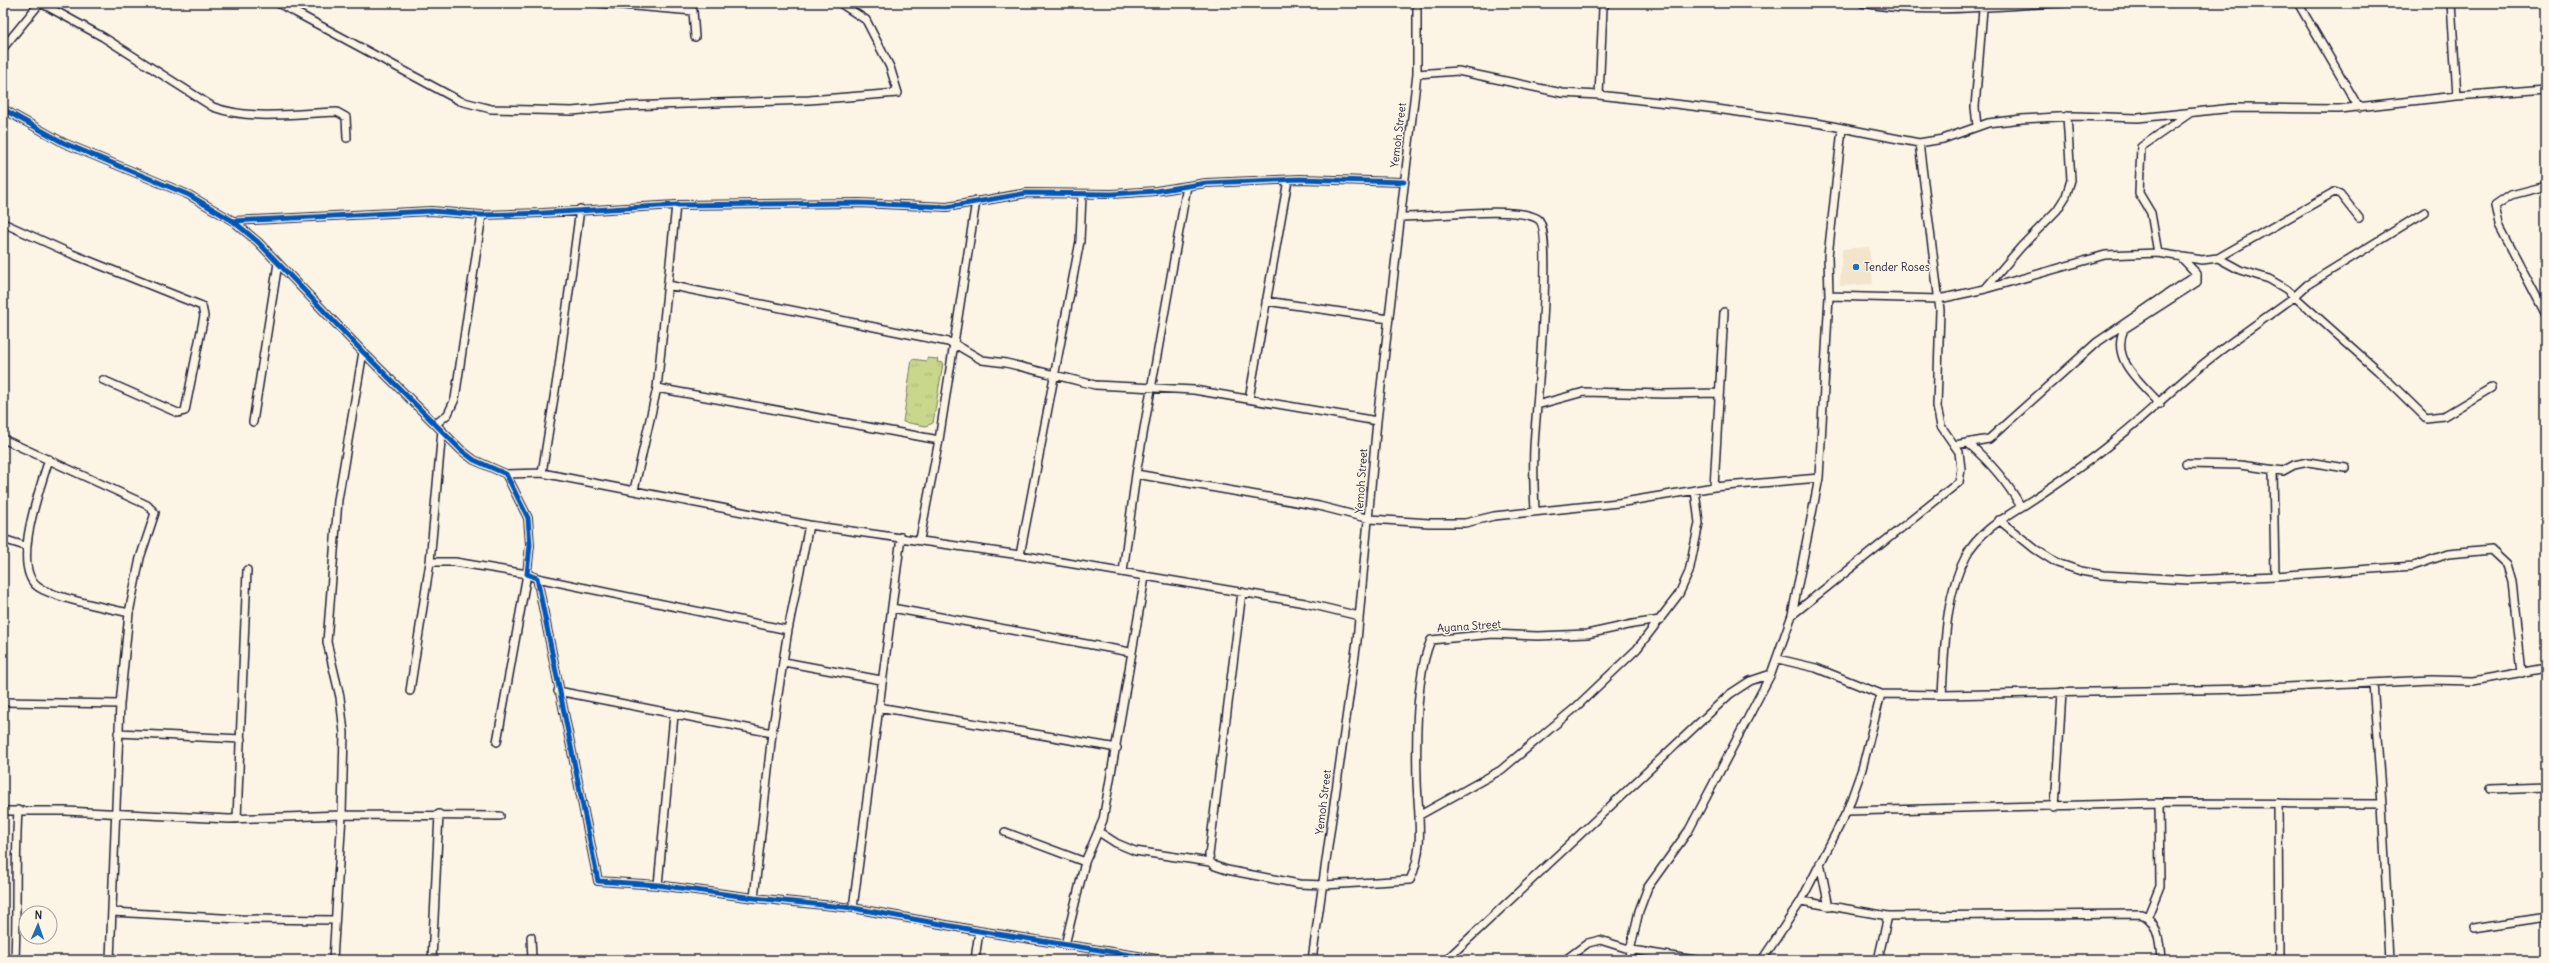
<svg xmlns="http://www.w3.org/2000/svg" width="2549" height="963" viewBox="0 0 2549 963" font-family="Delius,sans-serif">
<defs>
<pattern id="grass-tufts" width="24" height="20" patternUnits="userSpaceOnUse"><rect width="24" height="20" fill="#c8d78b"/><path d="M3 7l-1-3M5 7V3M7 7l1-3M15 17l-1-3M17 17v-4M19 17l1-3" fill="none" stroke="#acb879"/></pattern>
</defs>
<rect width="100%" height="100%" fill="#fcf5e5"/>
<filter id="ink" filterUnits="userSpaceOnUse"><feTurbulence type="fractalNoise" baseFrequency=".025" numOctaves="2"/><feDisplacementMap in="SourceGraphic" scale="8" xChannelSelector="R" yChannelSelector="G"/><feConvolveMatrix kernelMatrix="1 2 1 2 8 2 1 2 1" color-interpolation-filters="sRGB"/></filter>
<g filter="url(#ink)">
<path fill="#f3e4cc" d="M1869,247L1873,284L1840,286L1842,249Z"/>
<path fill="url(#grass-tufts)" stroke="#757c63" d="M927,358L938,359L937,362L943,363L933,423L926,426L903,422L912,359L927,361Z"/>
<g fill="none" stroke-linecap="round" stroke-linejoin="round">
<g stroke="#22223b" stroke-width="10">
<path id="minor" d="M41,3L103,37L213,107C251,121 297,113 337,112L346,117L347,138
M278,3L460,101L491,109L572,111L626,106L809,100L898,93L890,67L866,20L840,3
M599,3L693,11L695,37
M1862,3C1930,15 1996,5 2063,3
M2298,3L2359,108
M2451,3L2457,96
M3,48L40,3
M1417,74L1458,71L1562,93L1599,95L1717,109L1822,124L1919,143L1943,139L1988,123L2022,119L2075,116L2138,118L2233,108L2339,109L2457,96L2546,89
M1599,95L1603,8L1606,3
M3,109L64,143L189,195L233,221L258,242L363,352L461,450L474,460L506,474L528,518L530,545L527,574L537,578L598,881L658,885L754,898L853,908L979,931L1163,960
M1977,126L1975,107L1983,9
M2546,186L2511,195L2495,206L2499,225L2546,315
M1402,217C1431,217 1515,205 1538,219C1555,229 1535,418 1534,447C1533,469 1534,490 1535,511
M233,221L431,211L482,215L543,213L676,205L859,203L947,207L1027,193L1112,194L1156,191L1206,183L1300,179L1404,182
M3,223L72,254L202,306L204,316L185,411L178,413L103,380
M2158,253L2151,213L2139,193L2141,147L2190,113
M2218,258L2334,192L2340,194L2359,218
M668,285L953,343L982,360L1006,363L1095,385L1194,390L1377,421
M1985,289L2021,247L2057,210L2066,196L2071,180L2067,116
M1829,296L1939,299L1985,289L2105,255L2158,253L2202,260L2218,258L2240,270L2269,279L2286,289L2378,371L2426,418L2444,416L2491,388
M1266,301L1389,319
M657,388L939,440
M1249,399L1288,180
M2160,404C2141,382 2110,360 2124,329L2197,282V274L2180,256
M1537,405L1584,392L1664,394L1719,393
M253,422L278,263
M436,424L448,414L455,399L482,215
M3,439L147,505L155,513L140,558L129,613L120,704L110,960
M1968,443C1990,462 2007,481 2021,507
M1955,445L1989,439L2096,343L2197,274
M49,459C41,486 10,567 38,587C54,598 108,608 129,613
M2186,464L2240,465L2283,471L2294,465L2308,462L2346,468
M2273,470L2275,576
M542,473L559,366L580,209
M506,474L542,473L809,525L1020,555L1305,603L1359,616
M1136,474L1319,506L1370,519L1429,523H1465L1494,516L1618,503L1714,487L1819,478
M1714,487L1724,312
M634,490L657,388L676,205
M1999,520L2035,549L2057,563L2081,571L2103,575L2188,580L2275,576L2413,566L2448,554L2491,550L2507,565L2512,582L2522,673
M3,539L25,546
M920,539L939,440L976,201
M1020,555L1080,241L1082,195
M430,562H455L527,574L497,742
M1123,572L1136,474L1187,186
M537,578L788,630
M892,608L1130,652
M1792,615L1959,482L1961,469L1959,452L1941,426L1937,407L1940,310L1919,143
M1778,659L1816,668L1881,694L1942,695L2248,689L2431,680L2473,681L2546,668
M784,662L881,680
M2373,683L2382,804L2390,960
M410,691L430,562L442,430
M558,691L772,733
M1942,695C1945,649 1944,597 1966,556C1979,531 2007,516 2029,502C2058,483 2088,462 2115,440C2145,417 2172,389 2202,365C2231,341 2263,320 2294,297L2307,285L2425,212
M3,702L120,704
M878,707L1117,748
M118,733L241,739
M2490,789L2546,787
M2278,803L2279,960
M2055,808L2062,692
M3,811H65L229,819L342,815L500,816
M1847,811L2159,803L2382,804
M1420,815L1501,770L1575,708L1637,649L1679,594L1689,572L1699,523L1695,490
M237,819L247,570
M1005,832L1085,862
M1099,832L1116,843L1135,851L1210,862L1215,866L1227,870L1299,884L1324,885L1410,880C1425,849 1418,813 1417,781C1416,743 1416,673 1431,640L1493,634L1538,636L1587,634L1633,624L1660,620
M1210,862L1209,855L1242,592
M1820,863L1829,907
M658,885L674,715
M754,898L772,733L788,630L809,525
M1801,901L1888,916L2141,914C2158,920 2160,944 2161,960
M853,908L901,537
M112,912L240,919L334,920
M2148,916L2160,886L2159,803
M2474,928L2546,917
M531,937L532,960
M1065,945L1085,862L1103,820L1145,577
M628,959L629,960
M15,960C17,910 15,860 18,810
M333,960L342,815L344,733L340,697L327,642L338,500L363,352
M432,960L439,814
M975,960L979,931
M1312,960L1357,641L1377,421L1417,74V3
M1446,960L1730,694L1750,681L1771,674
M1565,960L1588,943L1600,940L1632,950L1695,960
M1628,960L1639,911L1648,887L1689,830L1771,674L1792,615L1819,478L1829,296L1828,256L1842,129
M1762,960L1801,901L1847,811L1862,769L1881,694
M1878,960L1888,916"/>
</g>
<use href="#minor" stroke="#fcf5e5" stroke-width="7"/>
<g stroke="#fcf5e5" stroke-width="8">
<path id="cycleway" d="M3,109L64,143L189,195L233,221L258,242L363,352L461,450L474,460L506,474L528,518L530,545L527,574L537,578L598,881L658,885L754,898L853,908L979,931L1163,960
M233,221L431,211L482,215L543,213L676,205L859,203L947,207L1027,193L1112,194L1156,191L1206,183L1300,179L1404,182"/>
</g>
<use href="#cycleway" stroke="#0057b8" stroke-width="5"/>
</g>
</g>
<circle fill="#1f6fb2" stroke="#fcf5e5" stroke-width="1.5" cx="1856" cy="267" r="4"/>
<g text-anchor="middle" stroke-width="3" stroke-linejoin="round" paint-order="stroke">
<g font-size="11" fill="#22223b" stroke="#fcf5e5">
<text transform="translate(1398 135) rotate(-83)" y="4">Yemoh Street</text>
<text transform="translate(1361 481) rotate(-86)" y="4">Yemoh Street</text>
<text transform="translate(1469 626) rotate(-4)" y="4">Ayana Street</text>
<text transform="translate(1323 802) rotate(-83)" y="4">Yemoh Street</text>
</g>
<g font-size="11" fill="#22223b" stroke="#fcf5e5" text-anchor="start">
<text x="1864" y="271">Tender Roses</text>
</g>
</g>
<rect width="2549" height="963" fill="none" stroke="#fcf5e5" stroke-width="16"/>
<rect x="8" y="8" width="2533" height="947" fill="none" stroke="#22223b" stroke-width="1.5" filter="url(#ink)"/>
<g transform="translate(38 925) rotate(2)"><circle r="19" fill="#fcf5e5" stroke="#a5a1a1"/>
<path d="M0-3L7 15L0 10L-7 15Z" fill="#1f6fb2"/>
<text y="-6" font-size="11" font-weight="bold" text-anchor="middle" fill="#22223b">N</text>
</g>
</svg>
